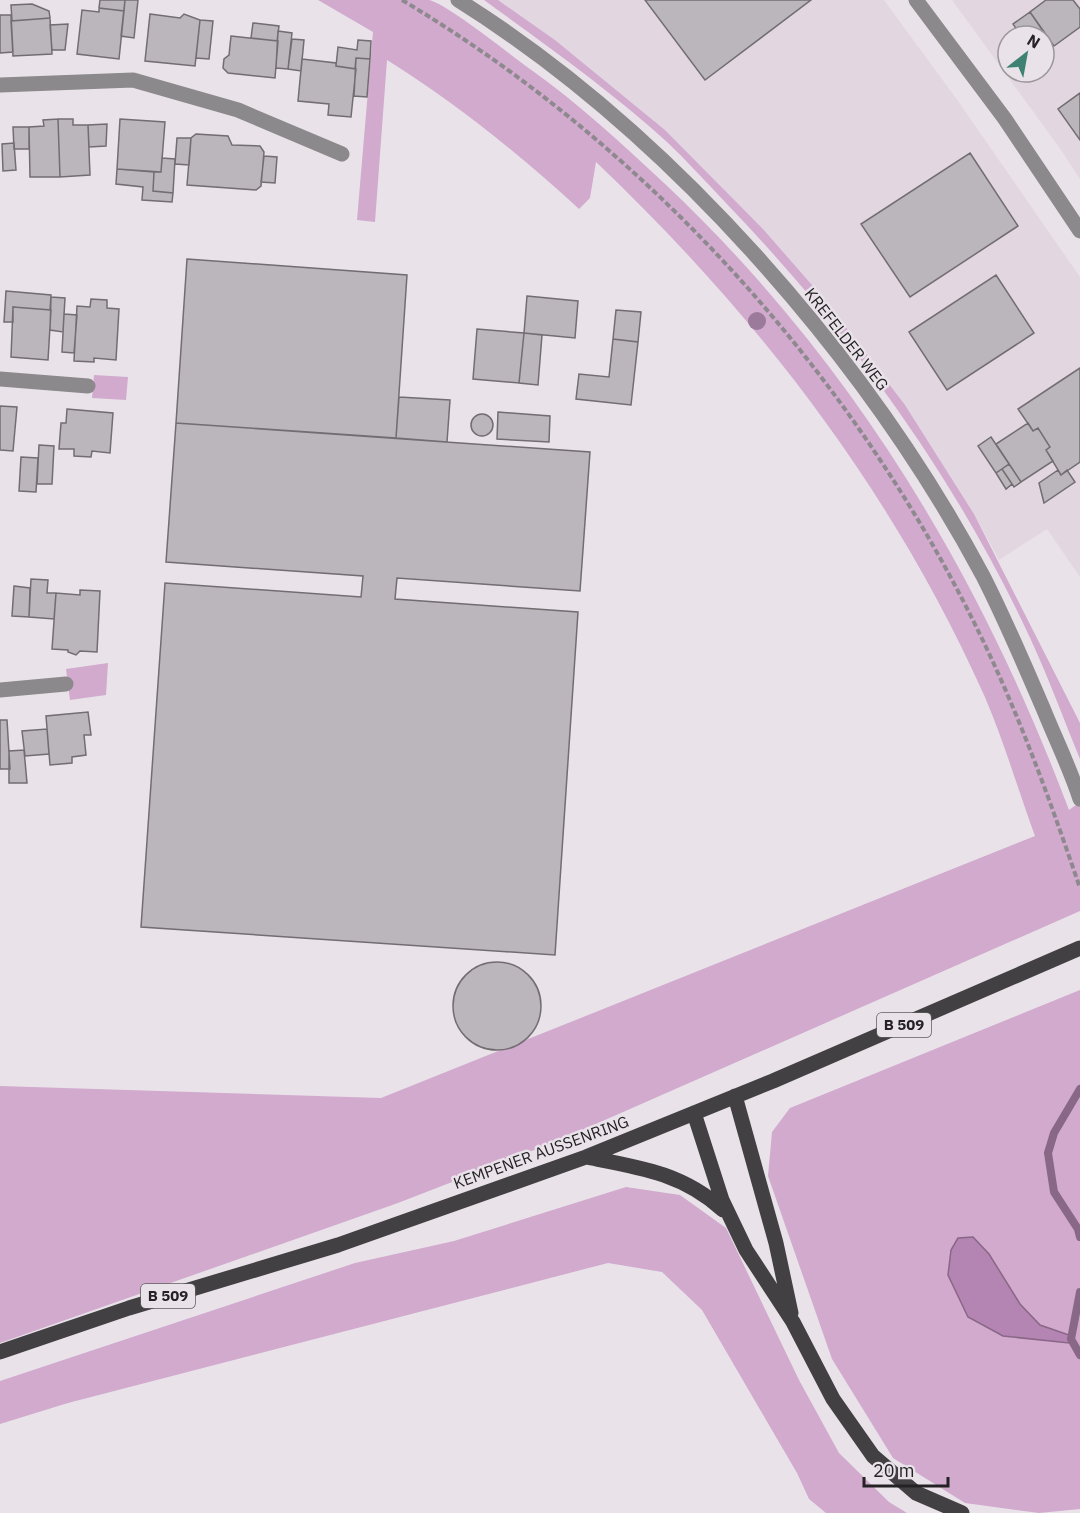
<svg xmlns="http://www.w3.org/2000/svg" width="1080" height="1513" viewBox="0 0 1080 1513" font-family="'IBM Plex Sans',sans-serif">
<rect width="100%" height="100%" fill="#e9e3e9"/>
<path fill="#e2d6e1" fill-rule="evenodd" d="M498,0H884L958,101L1080,277V577L1047,529L999,560L974,514L905,405L826,301L763,229L665,130L555,40Z
M952,0H1080V179L1061,150ZM1008,36H1044V72H1008Z"/>
<path fill="#d1aace" fill-rule="evenodd" d="M318,0C343,0 369,0 394,0C405,0 418,0 429,0C446,3 512,56 530,69C578,103 621,143 664,183C850,358 979,571 1069,810L1080,802V911L555,1142L398,1203L0,1343V1086L381,1098L1035,836C1018,790 1004,741 984,695C892,490 758,316 596,162L590,198L579,209C519,154 456,103 387,60L375,222L357,220L373,32Z
M484,0H498L555,40L665,130L763,229L826,301L905,405L974,514L1080,723V759C1064,720 1049,679 1031,640C956,477 849,331 725,202C706,182 687,161 667,142C610,90 546,45 484,0Z
M94,375L128,377L126,400L92,398Z
M108,663L106,695L70,700L66,669Z
M1080,990V1509L1039,1513L965,1503L893,1458L832,1359L768,1176L772,1132L790,1108ZM989,1254L1020,1304L1040,1325L1068,1335L968,1317Z
M626,1187L680,1195L726,1228L799,1380L839,1453L889,1502L907,1513H826L809,1499L797,1473L702,1310L662,1272L608,1263L68,1403L0,1424V1381L355,1263L454,1241Z"/>
<path fill="#b485b2" stroke="#896787" stroke-width="1.5" d="M973,1237L989,1254L1020,1304L1040,1325L1069,1335V1343L1003,1336L968,1317L948,1275L951,1250L958,1238Z"/>
<g fill="none" stroke-linecap="round" stroke-linejoin="round">
<path stroke="#896787" stroke-width="8" d="M1080,1089L1054,1133L1048,1153L1054,1192L1078,1229L1080,1237
M1080,1292L1071,1339L1080,1355"/>
</g>
<path fill="#bbb6bb" stroke="#726d71" stroke-width="1.5" d="M100,0H125L124,11L99,8Z
M125,0H138L134,38L121,36Z
M645,0H811L705,80Z
M1046,0H1073L1080,9V27L1054,46L1030,12Z
M32,4L49,11L50,18L12,21L11,5Z
M99,8L124,11L119,59L77,54L82,10L99,12Z
M1030,12L1043,31L1036,36H1021L1013,24Z
M150,14L180,18L184,14L200,20L195,66L145,61Z
M0,15H11L13,52L0,53Z
M50,18L52,54L13,56L11,21Z
M200,20L213,21L209,59L196,58Z
M253,23L279,26L277,41L251,38Z
M68,24L65,50H52L50,25Z
M278,31L292,33L288,69L276,68Z
M231,36L278,41L275,78L228,73L223,68L224,59L229,55Z
M292,39L304,40L301,71L288,69Z
M358,40L371,41L370,59L356,58L355,69L336,66L338,47L357,50Z
M356,58L370,59L367,97L354,96Z
M302,59L336,63V66L356,69L351,117L328,115L329,104L298,101Z
M1080,93V140L1058,109Z
M58,119L60,177H30L29,127L44,126L43,120Z
M58,119H73V125H88L90,175L60,177Z
M120,119L165,122L161,172L117,169Z
M107,124L106,146L89,147L88,125Z
M13,127H29V149H14Z
M196,134L228,136L232,145L260,146L264,152L261,186L256,190L187,185L191,138Z
M177,138H191L189,165L175,164Z
M14,143L16,170L3,171L2,144Z
M970,153L1018,226L910,297L861,224Z
M264,156L277,157L275,183L261,182Z
M162,158L175,159L173,193L153,191L154,172H161Z
M117,169L154,172L153,191L173,193L172,202L142,200L143,187L116,184Z
M187,259L407,275L396,438L176,423Z
M996,275L1034,333L947,390L909,332Z
M6,291L51,295L50,310L13,307V322H4Z
M527,296L578,301L575,338L524,333Z
M51,297L65,298L63,332L50,330Z
M91,299L107,300V308L119,309L116,360L94,358V362L74,361L77,306L90,307Z
M13,307L51,310L48,360L11,357Z
M616,310L641,312L638,342L613,339Z
M64,314L77,315L74,353L62,352Z
M477,329L524,333L519,383L473,379Z
M524,333L542,335L538,385L519,383Z
M613,339L638,342L631,405L576,399L579,374L609,377Z
M1080,368V462L1061,475L1046,450L1050,447L1038,428L1033,431L1018,409Z
M399,397L450,400L447,442L396,438Z
M0,406L17,407L13,451L0,450Z
M67,409L113,413L110,453L92,451L91,457L74,456V449H59L61,423H66Z
M498,412L550,416L549,442L497,439Z
M471 425a11 11 0 1 1 22 0a11 11 0 1 1-22 0Z
M176,423L590,452L580,591L397,578L395,599L578,612L555,955L141,927L165,583L361,597L363,576L166,562Z
M1028,423L1033,431L1038,428L1050,447L1046,450L1053,461L1021,482L996,444Z
M991,437L1009,464L996,473L978,446Z
M39,445L54,446L52,484H37Z
M21,457L38,458L36,492L19,491Z
M1009,464L1021,482L1014,487L1002,469Z
M1002,469L1012,484L1006,489L996,473Z
M1058,470L1061,475L1067,470L1075,482L1044,503L1039,483Z
M31,579L48,580L47,593H56L54,619L29,617Z
M14,586L30,588L29,617L12,616Z
M80,590L100,591L97,652L80,651L76,655L68,652V650L52,649L56,593L80,595Z
M88,712L91,735H84L86,755L72,757V763L50,765L46,716Z
M0,720H7L10,769H0Z
M47,729L49,754L25,756L22,731Z
M24,750L27,783H9V751Z
M453 1006a44 44 0 1 1 88 0a44 44 0 1 1-88 0Z"/>
<g fill="none" stroke-linecap="round" stroke-linejoin="round">
<path stroke="#8e898e" stroke-width="4" stroke-dasharray="6 3" stroke-linecap="butt" d="M402,0C653,150 861,383 986,647C1023,725 1052,806 1080,888"/>
<path stroke="#8b898b" stroke-width="15" d="M458,0C669,132 866,357 983,576C1005,619 1024,664 1043,708C1055,738 1070,768 1080,799
M916,0L1005,119L1080,231
M0,85L133,80L238,110L342,154
M0,379L88,386
M0,690L66,684"/>
<path stroke="#434043" stroke-width="15" d="M735,1096L776,1243L791,1313
M694,1113L722,1200L746,1250L793,1322L833,1399L873,1456L916,1493L962,1513
M586,1157C638,1167 683,1173 723,1210
M0,1352L129,1308L338,1245L586,1157L773,1081L1080,948"/>
</g>
<circle fill="#9c7a9b" cx="757" cy="321" r="9"/>
<g text-anchor="middle" stroke-width="5" stroke-linejoin="round" paint-order="stroke">
<g fill="#e9e3e9" stroke="#5f5c5f" stroke-width="1.5">
<rect x="877" y="1013" width="54" height="24" rx="4.5"/>
<rect x="141" y="1284" width="54" height="24" rx="4.5"/>
</g>
<g font-size="15" font-weight="bold" fill="#242224">
<text x="904" y="1030">B 509</text>
<text x="168" y="1301">B 509</text>
</g>
<g font-size="16" fill="#242224" stroke="#e9e3e9">
<text transform="translate(847 339) rotate(52)" y="6">KREFELDER WEG</text>
<text transform="translate(541 1152) rotate(-20)" y="6">KEMPENER AUSSENRING</text>
</g>
</g>
<g transform="translate(1026 54) rotate(31)"><circle r="28" fill="#e9e3e9" stroke="#9a969a" stroke-width="1.5"/>
<path d="M0-4.5L10 22L0 15L-10 22Z" fill="#3f8274"/>
<text y="-9" font-size="16" font-weight="bold" text-anchor="middle" fill="#242224">N</text>
</g>
<path d="M864 1477v9h84v-9" fill="none" stroke="#242224" stroke-width="3"/>
<text x="873" y="1477" font-size="18" fill="#242224" stroke="#e9e3e9" stroke-width="4.5" paint-order="stroke">20 m</text>
</svg>
